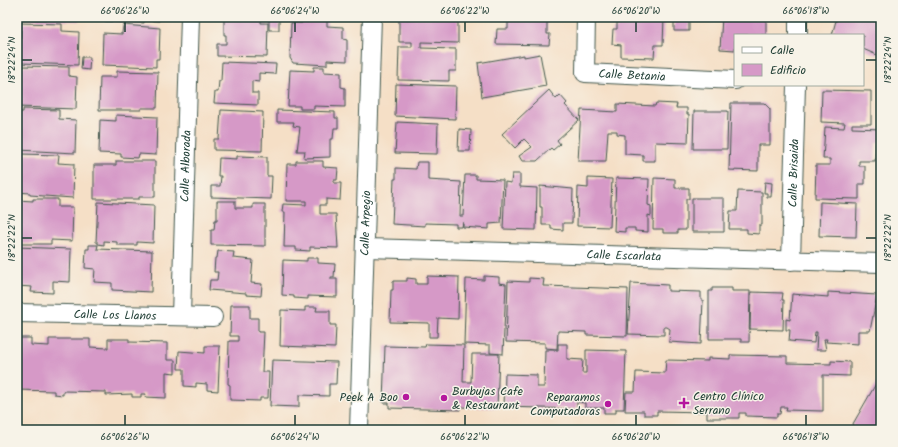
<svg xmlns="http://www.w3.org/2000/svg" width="898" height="447" viewBox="0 0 898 447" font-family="Kalam,sans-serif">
<rect width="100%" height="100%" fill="#f7f3e8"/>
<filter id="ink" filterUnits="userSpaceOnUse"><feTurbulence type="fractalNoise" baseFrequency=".025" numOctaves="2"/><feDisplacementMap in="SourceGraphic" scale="8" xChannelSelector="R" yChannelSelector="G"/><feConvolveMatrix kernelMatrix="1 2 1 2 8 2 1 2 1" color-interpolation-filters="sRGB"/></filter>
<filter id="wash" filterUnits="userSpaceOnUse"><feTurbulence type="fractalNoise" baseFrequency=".012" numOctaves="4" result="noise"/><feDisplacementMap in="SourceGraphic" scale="16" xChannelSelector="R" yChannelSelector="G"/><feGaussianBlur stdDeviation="0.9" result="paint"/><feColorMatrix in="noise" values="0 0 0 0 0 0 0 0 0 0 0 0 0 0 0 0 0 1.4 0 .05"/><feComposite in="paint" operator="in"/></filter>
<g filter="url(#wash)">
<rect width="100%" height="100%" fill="#f5dfc6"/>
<g id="blocks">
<path fill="#d699c7" d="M21,17H79V21L21,19Z
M103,17H159V21L144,20V23L103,21Z
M224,17L261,18V23H268L267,57L217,56V44H226V35H224Z
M269,17L279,18V30H269Z
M302,17H327V26L343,27V39L347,40V61L327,60V65L293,63L290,58L291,23H302Z
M399,17L458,18V43L421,42V48L456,49V71H449V81L398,80L399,47H412V42H399Z
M508,17H547V34H550L549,45L496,44L497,29H508Z
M617,17H664L663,45H655L654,58L621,57V45L612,44L613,29H617Z
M674,17H689V31H674Z
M722,17L766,18V35H735V50L720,49Z
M837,17H871L881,21V45L877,55L863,49V35H832Z
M21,23L62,24V31L79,32L78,65L20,63Z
M123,25L160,28L159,59H156V67L102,65L103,33L122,34Z
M540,54L546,86L482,97L478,63L524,55V57Z
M82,57H90L89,70L81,69Z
M222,62L276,64L275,74L259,73V82L252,81V93H258V105L214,103L215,92H218L219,81H221Z
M23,66L69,67V76L77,77L76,109L18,107L20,67L23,68Z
M314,67H324V72L341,73V87L345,88V107L314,106V109H300V106H288L290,70L314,71Z
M117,71L158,72L157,108H141V110H99L100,77H117Z
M396,84L456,86L455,119L395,116Z
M549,90L556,99L560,95L567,103L565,105L579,120L557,140L560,144L553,150L551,148L537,161H522L519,156L532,147L524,139L515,148L502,134Z
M822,90L871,91V124H852V128L881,129V143H876L875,161H859V166H865V184H859V199L815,198L816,165H830V159H823L825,127L844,128L845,123L821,122Z
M656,103L677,104L676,108H687V114H689L688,143L655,142V161H643V155L625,154V135L617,134V131H608L606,161H578L581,110L617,112V104L655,106Z
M731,103H764L770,109V145H758V171L729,170Z
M23,109L59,110V119L76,120L75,153L18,150L19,112H23Z
M221,110L263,112L262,151L214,150V139H219Z
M277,110L335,112V118H338V128H334L333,139H330V157L304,158L305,151H297L300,127L293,126L294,122H277Z
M694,111H728L727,149H693Z
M116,115L157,117L156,155L139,154L138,158L121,157V154L99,153L100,120L116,121Z
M397,122L438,124L437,154L395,153Z
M459,129L471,130L470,151H458Z
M21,154L59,155L58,163L74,164L73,198L30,195V193L17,192L18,156H20Z
M237,156L267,157V176H272L271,199L211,197V186H220L221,176H218L219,158L237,159Z
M116,161H155V197H139V199H94V165H116Z
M296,161H323V167L338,168L337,180H334V183H341L340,200L326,199V205H320V214H336L338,248L310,247V251L296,250V247H284L285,212H282L283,204L306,205V201H286L287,164H296Z
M417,162H428V180L461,182L460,216H463L465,175H476V179L503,180L501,223L489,224V229L463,227V222L462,227H456V224L425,223V226L392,224L394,179H396V168L416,169Z
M512,174H520V187L537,188L536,230L503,229L505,182L511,183Z
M588,178L612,179L610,227L577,226L578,187L588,188Z
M616,178L649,179L648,205L651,206V216L648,215V232L635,231V228H625V232L614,231Z
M654,178L675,179V188H689V199H686V230H678V233H663V229H653Z
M765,182L772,183L771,197H767V193H764Z
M540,186L573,189L572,223H563V230L551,229V225H542V207H540Z
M738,191L762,192V225H759V234L747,233V229H729L730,211H737Z
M692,198H724V232H692Z
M33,199H58V207H73L72,241L51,240V244H17V200L33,201Z
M217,201H235V208H253V204H265V246L211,245V230H214L215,220H217Z
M98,202L154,205L153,243L137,242V245H117V242L104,241V245L98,244V242H96Z
M820,202L857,204L856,237L819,236Z
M89,245H98L97,249L152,251L151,292L112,290V283L94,282L95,269L85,268L86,249H89Z
M17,247L71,249L70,282L53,281V293L31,292L32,287L17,286Z
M218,251L234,252L233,258L253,260L251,283L262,284L261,296L246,295V293L209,290L210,280H217L218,272H214L215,258H217Z
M307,258H318V263L335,264L334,277H331V279H337V297L308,296V299L294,298V296L282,295L283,260L307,261Z
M427,276L459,277L458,319L438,318L437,337H429V323L390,322L391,290H393V281H407V278L416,279V284H427Z
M484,276L499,277V283L506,284L503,354L490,353V345L464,344L466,279L484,280Z
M529,278L544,279L543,286H546L628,289L627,336L586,335V332L558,331L557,349L545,348V343L506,342L508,281L529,282Z
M631,283L668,285V291L701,292V300H703L701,344L669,342L670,329L667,327H664V335L628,334Z
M712,288H732V291H750L749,342H741V339H709V291H712Z
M751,292L783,293L782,300H784L783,330L750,329Z
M828,292L877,295L870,331H858V344L826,342L827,339H824L826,350H816L817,332H815L814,343L789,341L790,330H786V319L790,320L792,294L828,297Z
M231,305H250V318H258V332H264L262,372H269L268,398H260V401L230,400V385L228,384L229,341H238V336H230Z
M305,307H317L316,311H330V325H336L335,348L280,346L281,310L305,311Z
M17,338H31V345L49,346V339H90V347L108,348V339H129V342L167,343V360H175V373L166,372V398L145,397L146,394H141V397H132V394L106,395V392L63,391V395L54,394V391L17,390Z
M426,344L464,345L463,382H471L472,354H499L497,408L460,407V410L389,408V403H383L385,346L425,347Z
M558,344H567V359L583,360L582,373H586V350L626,351L624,409H616V413H604V408H585V403L577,402V409L504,407L505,374L537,375V387H544L545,350H558Z
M205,346H220L218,391L207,390V384L196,383V387L184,386V369H178L179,351L205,353Z
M730,355L787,356V363L831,364V361L850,362V376L823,375V411L786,410L787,407H781L780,414H777V417L746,416V413H739V418H707V412L657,411V415H644V411H625L626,392H635L636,372L665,373L666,360L708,361V358L730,359Z
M272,360L337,362L336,384H329V396L299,395V407L270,406Z
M881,375V430L850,429Z"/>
</g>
</g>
<g filter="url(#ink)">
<use href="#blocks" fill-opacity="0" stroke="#3f554a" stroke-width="1"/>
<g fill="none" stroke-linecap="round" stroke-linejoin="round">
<g stroke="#3f554a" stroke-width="20">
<g id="street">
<path id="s1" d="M586,17L585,73L735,80"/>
<path d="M798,35V17"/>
<path id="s2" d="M366,248L881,263"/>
<path id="s3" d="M791,261L796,85"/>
<path id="s4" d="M17,313L213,317"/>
<path id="s5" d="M181,316L190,17"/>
<path id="s6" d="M359,430L372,17"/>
</g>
</g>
<use href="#street" stroke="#fff" stroke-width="18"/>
</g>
</g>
<path fill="none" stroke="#1f3d34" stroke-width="1.5" d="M125,22V32M295,22V32M465,22V32M636,22V32M806,22V32M22,60H32M866,60H876M22,238H32M866,238H876M125,415V425M295,415V425M465,415V425M636,415V425M806,415V425"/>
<g fill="#b5179e" stroke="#f7f3e8" stroke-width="1.5">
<circle cx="406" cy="397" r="4"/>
<circle cx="444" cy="398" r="4"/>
<path d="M682 397h4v4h4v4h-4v4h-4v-4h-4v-4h4z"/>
<circle cx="608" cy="404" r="4"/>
</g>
<g text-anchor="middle" stroke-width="3" stroke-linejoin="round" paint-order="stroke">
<g font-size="12" fill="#1f3d34" stroke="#f7f3e8">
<text dy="4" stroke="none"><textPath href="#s1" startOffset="103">Calle Betania</textPath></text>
<text dy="4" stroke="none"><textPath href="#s5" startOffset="150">Calle Alborada</textPath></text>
<text dy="4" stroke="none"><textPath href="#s3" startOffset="88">Calle Brisaida</textPath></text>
<text dy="4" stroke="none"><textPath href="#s6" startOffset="207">Calle Arpegio</textPath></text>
<text dy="4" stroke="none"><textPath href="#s2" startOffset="258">Calle Escarlata</textPath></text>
<text dy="4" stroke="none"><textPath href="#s4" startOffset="98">Calle Los Llanos</textPath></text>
</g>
<g font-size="12" fill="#1f3d34" stroke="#f7f3e8" text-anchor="start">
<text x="452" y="395">Burbujas Cafe<tspan x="452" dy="14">&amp; Restaurant</tspan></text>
<text x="693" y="400">Centro Clínico<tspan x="693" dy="14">Serrano</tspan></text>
<text x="398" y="401" text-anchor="end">Peek A Boo</text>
<text x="600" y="401" text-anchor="end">Reparamos<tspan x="600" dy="14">Computadoras</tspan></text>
</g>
</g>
<rect width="898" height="447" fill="none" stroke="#f7f3e8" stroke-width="44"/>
<rect x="734" y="34" width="130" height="52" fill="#f7f3e8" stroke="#a1aaa0"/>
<rect x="742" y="47" width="20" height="6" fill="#ffffff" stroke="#a1aaa0"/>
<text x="770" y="54" font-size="12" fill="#1f3d34">Calle</text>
<rect x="742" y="64" width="20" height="12" fill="#d699c7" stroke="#a1aaa0"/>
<text x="770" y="74" font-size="12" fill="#1f3d34">Edificio</text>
<rect x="22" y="22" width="854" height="403" fill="none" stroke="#1f3d34" stroke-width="1.5"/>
<g font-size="10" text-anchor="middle" fill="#1f3d34">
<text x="125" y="14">66°06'26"W</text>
<text x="295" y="14">66°06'24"W</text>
<text x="465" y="14">66°06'22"W</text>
<text x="636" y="14">66°06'20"W</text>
<text x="806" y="14">66°06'18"W</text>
<text transform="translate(11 60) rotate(-90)" y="4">18°22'24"N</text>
<text transform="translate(887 60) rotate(-90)" y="4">18°22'24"N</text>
<text transform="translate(11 238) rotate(-90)" y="4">18°22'22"N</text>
<text transform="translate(887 238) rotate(-90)" y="4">18°22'22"N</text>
<text x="125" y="440">66°06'26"W</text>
<text x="295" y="440">66°06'24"W</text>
<text x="465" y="440">66°06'22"W</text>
<text x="636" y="440">66°06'20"W</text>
<text x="806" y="440">66°06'18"W</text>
</g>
</svg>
